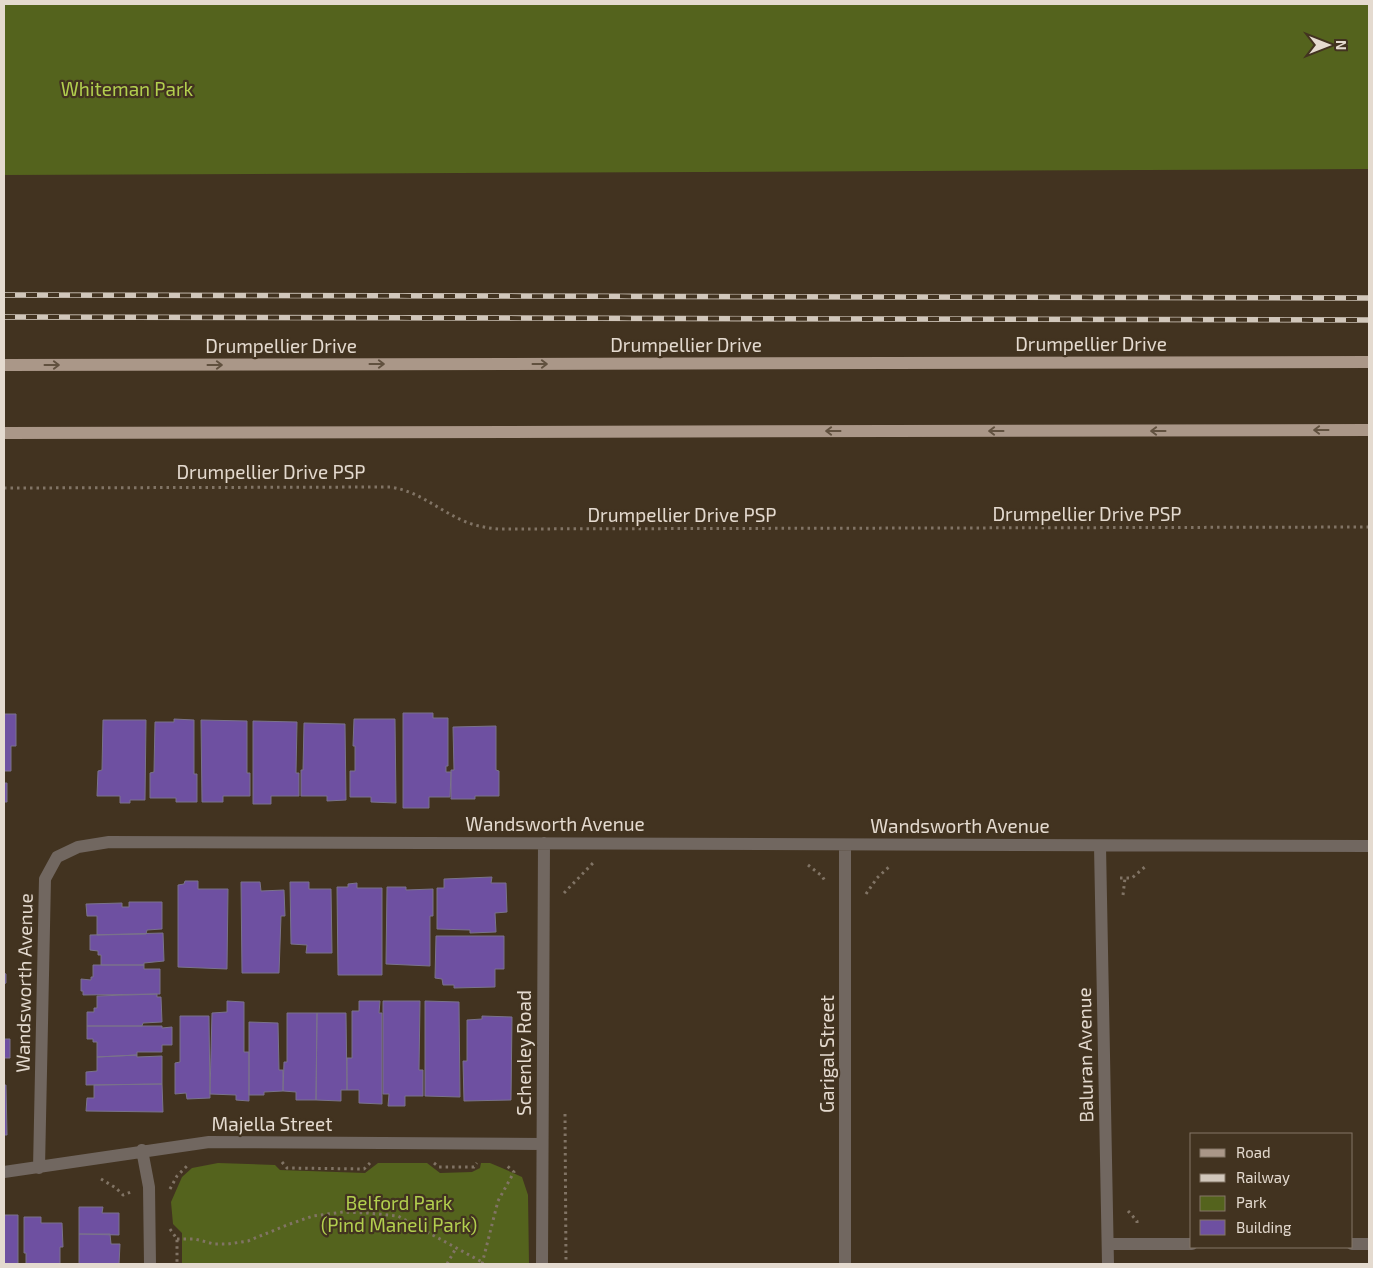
<svg xmlns="http://www.w3.org/2000/svg" width="1373" height="1268" viewBox="0 0 1373 1268" font-family="'Exo 2',sans-serif">
<rect width="100%" height="100%" fill="#423320"/>
<path fill="#54631d" d="M4,4H1369V169L4,175Z
M218,1163L275,1165L280,1170L365,1173L378,1163H427L440,1173L472,1172L480,1168L481,1163H490L502,1168L522,1177L528,1195L529,1264H182V1233L173,1224L171,1202L182,1177L192,1168Z"/>
<path fill="#6e50a1" stroke="#7a738b" d="M403,713H433V718H448V766H446V772H451L450,797H429V808H403Z
M4,714H16V746H11V771H4Z
M174,719L194,720V774H197V802H176V798H150V773L154,772L155,722H174Z
M354,719H395L396,803L371,802V797H350V771H355V746H353Z
M103,720H146L145,800H130V803H120V796H97L98,771L102,770Z
M201,720L247,721V773H250V796H223V802H202Z
M253,721L297,722L296,773H299V796H271V804H253Z
M304,723L345,724L346,800L327,801V796H301V770H303Z
M496,726V770L499,771V796H475V799H451V770H454L453,727Z
M4,783H7V802H4Z
M492,877L491,883H506L507,912L495,913L496,932L470,933V930L437,929V888H444V879Z
M185,881H198V889H228L227,969L178,967V885L184,884Z
M241,882H260L261,891L284,890L285,916H281L279,973H242Z
M290,882H309V889H331L332,953H306L307,945L291,944Z
M357,883V888H382V975H338L337,887H348V884Z
M387,887H406V890L433,889V916H430V966L386,964Z
M129,902H162V929L147,930L146,934L97,935V916H87L86,904L122,903V907H129Z
M163,933L164,961L144,963V965H101V955H98V951L90,950V935Z
M436,936H504V969H495V987L454,988V985H443L442,979L435,978Z
M93,965H144V969H160V994L83,995V991H81V979L91,980V977H93Z
M4,973L6,974V983L4,984Z
M157,994V997H161L162,1022L143,1023L142,1026H87V1012H94V1008H97V996Z
M227,1001L244,1002V1052H249V1101L236,1100V1095L210,1094L212,1013L227,1012Z
M359,1001H380L379,1013H382V1104L359,1103V1090H347V1058H352V1011H359Z
M383,1001H420L419,1070H423V1096H405V1106H388L389,1094H383Z
M425,1001L459,1002L460,1097L425,1096Z
M287,1013H317L316,1100H296V1092L283,1091L284,1062H287Z
M317,1013H346L347,1090H341V1101L316,1100Z
M180,1016H209L210,1098L187,1099L186,1093L175,1094V1063L180,1062Z
M482,1016L512,1017L511,1100L464,1101L463,1061H467V1020L482,1019Z
M249,1022L278,1023L279,1070H283V1091L264,1092V1095H249Z
M87,1026H162V1028L172,1027V1045H162V1052H137V1055L97,1057V1042H93V1039H87Z
M4,1039H10V1058H4Z
M137,1055V1057L162,1056V1084L86,1085V1072L97,1071V1057Z
M162,1084L163,1112L86,1111L87,1098H94V1085Z
M4,1085H6L7,1135H4Z
M79,1207H103L102,1213H119V1235L79,1234Z
M4,1215H18V1264H4Z
M24,1217H41V1223H62L63,1247H60V1264H26V1253H24Z
M79,1234H110L111,1244H120L119,1264H79Z"/>
<g fill="none" stroke-linecap="round" stroke-linejoin="round">
<path stroke="#817465" stroke-width="3" stroke-dasharray="2.5 4" stroke-linecap="butt" d="M4,488L390,487C419,491 438,510 464,521C475,526 487,528 499,529L1369,527
M808,865L822,876L825,881
M1120,878H1132L1146,866
M564,893L593,863
M866,894L877,878L891,865
M1123,895L1125,878
M565,1114L566,1264
M282,1162L287,1168L364,1169L370,1163
M434,1163L439,1167H474L477,1163
M101,1179L116,1188L123,1195L131,1192
M170,1189L177,1176L187,1166
M1128,1211L1137,1221V1224
M170,1229L177,1239V1264
M177,1239H195L214,1244H228L248,1241L287,1225L313,1216L343,1212L368,1213L398,1216L482,1262
M447,1264L456,1248
M482,1264L498,1201L514,1172L505,1164"/>
<path stroke="#716760" stroke-width="12" d="M845,845V1264
M1100,846L1108,1264
M142,1150L149,1187L150,1264
M39,1168L45,879L57,857L78,847L109,842L1369,846
M4,1172L209,1142L542,1144
M1108,1244H1192
M1352,1244H1369
M542,1264L544,843"/>
<path stroke="#aa9788" stroke-width="12" d="M4,365L1369,362
M4,433L1369,430"/>
<g stroke="#d1c7bb" stroke-width="5.5">
<path id="rail" d="M4,295L1369,298
M4,317L1369,320"/>
</g>
<use href="#rail" stroke="#423320" stroke-width="4" stroke-dasharray="11" stroke-linecap="butt"/>
</g>
<defs><path id="oneway-shaft" d="M-6 0H5M1.5-3L5.5 0L1.5 3" fill="none" stroke-width="1.6" stroke-linecap="round" stroke-linejoin="round" transform="scale(1.25)"/></defs>
<g stroke="#61513f">
<use href="#oneway-shaft" transform="translate(377 364)"/>
<use href="#oneway-shaft" transform="translate(540 364)"/>
<use href="#oneway-shaft" transform="translate(52 365)"/>
<use href="#oneway-shaft" transform="translate(215 365)"/>
<use href="#oneway-shaft" transform="translate(1321 430) rotate(180)"/>
<use href="#oneway-shaft" transform="translate(833 431) rotate(180)"/>
<use href="#oneway-shaft" transform="translate(996 431) rotate(180)"/>
<use href="#oneway-shaft" transform="translate(1158 431) rotate(180)"/>
</g>
<g text-anchor="middle" stroke-width="4.5" stroke-linejoin="round" paint-order="stroke">
<g font-size="19" fill="#b2cf4e" stroke="#423320">
<text x="127" y="96">Whiteman Park</text>
<text x="399" y="1210">Belford Park<tspan x="399" dy="22">(Pind Maneli Park)</tspan></text>
</g>
<g font-size="19" fill="#e4dacf" stroke="#423320">
<text x="1091" y="351">Drumpellier Drive</text>
<text x="686" y="352">Drumpellier Drive</text>
<text x="281" y="353">Drumpellier Drive</text>
<text x="271" y="479">Drumpellier Drive PSP</text>
<text x="1087" y="521">Drumpellier Drive PSP</text>
<text x="682" y="522">Drumpellier Drive PSP</text>
<text x="555" y="831">Wandsworth Avenue</text>
<text x="960" y="833">Wandsworth Avenue</text>
<text transform="translate(24 983) rotate(-89)" y="7">Wandsworth Avenue</text>
<text transform="translate(524 1053) rotate(-90)" y="7">Schenley Road</text>
<text transform="translate(827 1054) rotate(-90)" y="7">Garigal Street</text>
<text transform="translate(1085 1055) rotate(-91)" y="7">Baluran Avenue</text>
<text x="272" y="1131">Majella Street</text>
</g>
</g>
<rect width="1373" height="1268" fill="none" stroke="#e4dacf" stroke-width="10"/>
<rect x="1190" y="1133" width="162" height="115" fill="#423320" stroke="#837666"/>
<rect x="1200" y="1149" width="25" height="8" fill="#aa9788" stroke="#837666"/>
<text x="1236" y="1158" font-size="15" fill="#e4dacf">Road</text>
<rect x="1200" y="1174" width="25" height="8" fill="#d1c7bb" stroke="#837666"/>
<text x="1236" y="1183" font-size="15" fill="#e4dacf">Railway</text>
<rect x="1200" y="1196" width="25" height="15" fill="#54631d" stroke="#837666"/>
<text x="1236" y="1208" font-size="15" fill="#e4dacf">Park</text>
<rect x="1200" y="1220" width="25" height="15" fill="#6e50a1" stroke="#837666"/>
<text x="1236" y="1233" font-size="15" fill="#e4dacf">Building</text>
<g transform="translate(1328 45) rotate(90)" stroke="#423320" stroke-width="4" paint-order="stroke">
<path d="M0-4L9 19L0 12L-9 19Z" fill="#e4dacf"/>
<text y="-8" font-size="14" font-weight="bold" text-anchor="middle" fill="#e4dacf">N</text>
</g>
</svg>
